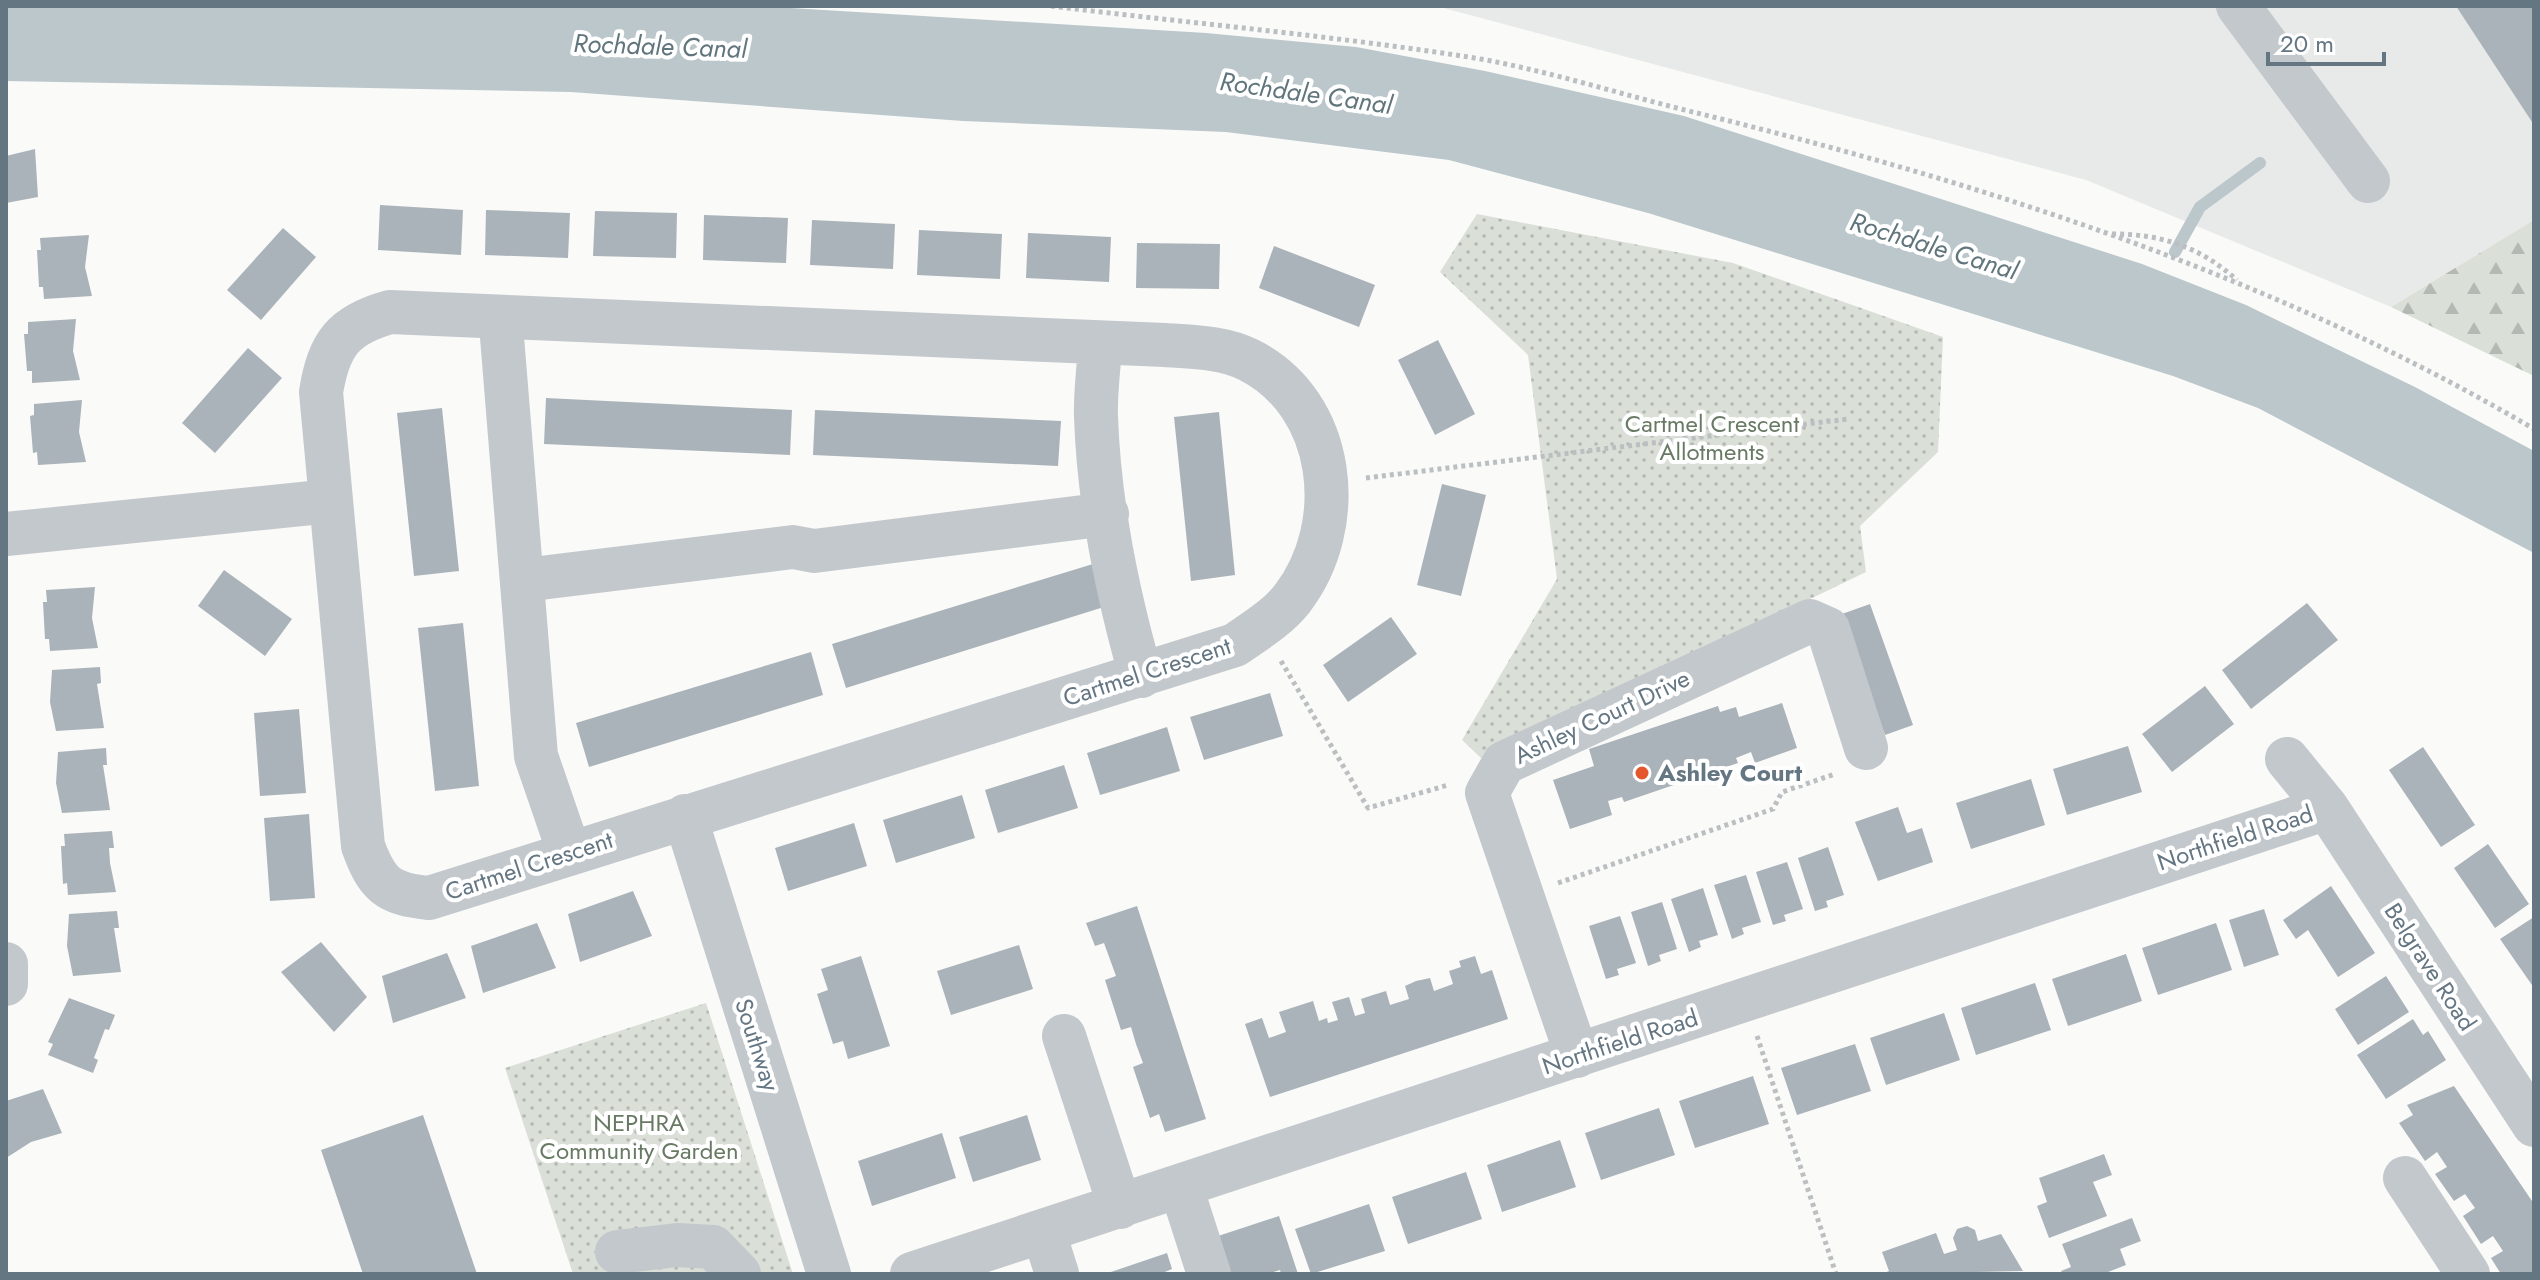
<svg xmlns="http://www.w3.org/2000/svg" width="2540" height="1280" viewBox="0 0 2540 1280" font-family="Jost,sans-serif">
<defs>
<pattern id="forest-firs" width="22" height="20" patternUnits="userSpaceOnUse" patternTransform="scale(2)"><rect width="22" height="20" fill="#dadfd7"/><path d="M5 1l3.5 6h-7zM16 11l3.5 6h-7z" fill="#b4b9b4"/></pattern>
<pattern id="park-dots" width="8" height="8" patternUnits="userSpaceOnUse" patternTransform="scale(2)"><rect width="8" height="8" fill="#dadfd7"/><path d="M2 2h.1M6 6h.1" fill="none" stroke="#b4b9b4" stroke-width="1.8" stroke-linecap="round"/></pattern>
</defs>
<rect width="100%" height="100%" fill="#fafaf8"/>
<path fill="#e8e9e9" d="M1436,6H2534V220L2391,307L2086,180Z"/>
<path fill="url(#forest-firs)" d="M2534,220V376L2391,307Z"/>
<path fill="url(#park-dots)" d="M1477,214L1733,263L1943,337L1938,452L1860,526L1866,572L1481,758L1462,740L1557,579L1528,355L1440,272Z
M706,1003L793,1274H573L505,1068Z"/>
<path fill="#bbc7cb" d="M6,6H756L1206,33L1356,47L1485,71L1684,116L2142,264L2246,305L2415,387L2534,451V553L2258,408L2173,376L1648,213L1449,160L1226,132L963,121L571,92L6,81Z"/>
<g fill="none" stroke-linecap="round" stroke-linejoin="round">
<path stroke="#bbc7cb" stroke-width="12" d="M2175,252L2200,207L2260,163"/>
</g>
<path fill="#aab3b9" d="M2456,6H2534V125Z
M35,149L38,197L6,203V156Z
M380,205L463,210L461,255L378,250Z
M486,210L570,213L568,258L485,255Z
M595,211L677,213L676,258L593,256Z
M704,215L788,218L786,263L703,260Z
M812,220L895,224L893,269L810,265Z
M283,228L316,257L261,320L227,290Z
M919,230L1002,234L1000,279L917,275Z
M1028,233L1111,237L1109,282L1026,278Z
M89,235L85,267L92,296L44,299L43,287H39L37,250H41L40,238Z
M1137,243L1220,244L1219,289L1136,288Z
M1274,246L1375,285L1359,327L1259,288Z
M76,319L73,351L80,380L32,383V371H27L24,334H28V322Z
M1438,340L1475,414L1435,435L1398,360Z
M248,348L282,378L215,453L182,423Z
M546,398L792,410L790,455L544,444Z
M82,400L79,432L86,462L38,465L37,452L33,453L30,416L34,415V404Z
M442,408L459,571L414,576L397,413Z
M815,410L1061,421L1058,466L813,455Z
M1219,412L1235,575L1191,581L1174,417Z
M1442,484L1486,495L1461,596L1417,585Z
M1093,564L1107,606L846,688L832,644Z
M224,570L292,619L265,656L198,606Z
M95,587L92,618L98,648L50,651L49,639H45L43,602H47L46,590Z
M2307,603L2338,640L2251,709L2222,670Z
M1870,604L1913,725L1885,735L1842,614Z
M1391,617L1417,654L1348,702L1323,665Z
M463,623L479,786L435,791L418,628Z
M811,652L823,695L589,767L576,723Z
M100,667L101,683L97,684L104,728L56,731L50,702L52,670Z
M2205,686L2234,724L2172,772L2142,734Z
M1270,693L1283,736L1204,760L1190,717Z
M1782,703L1797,748L1755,763L1751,752L1736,758L1738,763L1624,802L1622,797L1608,801L1612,815L1570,829L1553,780L1594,766L1589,749L1718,706L1720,712L1736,707L1739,717Z
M299,709L306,793L260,796L254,713Z
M1167,727L1180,771L1100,795L1087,753Z
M2128,746L2142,792L2067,815L2053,769Z
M2423,747L2475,825L2441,847L2389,770Z
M106,748L107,765H103L110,810L62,813L56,783L58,752Z
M1064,765L1078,808L998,833L985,790Z
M2031,779L2045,825L1971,849L1956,803Z
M962,795L975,838L896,863L883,820Z
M1898,807L1907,833L1922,828L1933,862L1878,881L1855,822Z
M309,814L315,898L270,901L264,818Z
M854,823L867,866L788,891L775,848Z
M112,831L114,848H109L110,863L116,892L68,895L67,883L63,884L61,846H65L64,834Z
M2488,844L2529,904L2495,928L2454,868Z
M1828,847L1844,895L1826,901L1828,907L1815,911L1798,858Z
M1787,862L1803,909L1784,915L1786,921L1773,925L1756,872Z
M1746,875L1761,922L1742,928L1744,934L1732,939L1714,885Z
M2331,886L2375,953L2338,977L2308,930L2296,939L2283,920Z
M1703,888L1718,935L1699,941L1701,947L1689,952L1671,899Z
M633,891L652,936L580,962L568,914Z
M1662,902L1677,949L1659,955L1661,961L1648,966L1631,912Z
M1137,906L1206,1119L1165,1132L1159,1114L1150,1118L1133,1067L1143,1063L1136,1044L1131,1027L1121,1030L1105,980L1116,976L1104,943L1095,946L1086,923Z
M2264,909L2279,955L2244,967L2229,920Z
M117,911L119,928H114L121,972L73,976L67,946L69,914Z
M1620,916L1636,963L1617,969L1619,975L1606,979L1589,926Z
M2534,917V988L2500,939Z
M537,923L556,968L483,993L471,946Z
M2216,923L2232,970L2158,995L2142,948Z
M321,942L367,997L334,1032L281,972Z
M1019,945L1033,989L951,1015L937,971Z
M447,953L466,998L393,1023L382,976Z
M2126,954L2142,1001L2068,1026L2052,979Z
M861,956L890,1046L848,1059L843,1041L833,1044L817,994L828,990L821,969Z
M1475,956L1481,974L1492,970L1508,1019L1270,1097L1245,1024L1262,1018L1269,1038L1286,1032L1279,1012L1313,1001L1319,1021L1327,1018L1328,1023L1338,1020L1332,1002L1349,997L1355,1016L1365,1013L1361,999L1373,995L1386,991L1390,1005L1409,999L1405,986L1416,981L1430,978L1434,991L1453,984L1449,971L1461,967L1459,961Z
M2386,976L2409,1012L2358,1045L2335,1009Z
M2035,983L2051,1030L1976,1055L1961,1008Z
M69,998L115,1015L109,1030L105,1029L94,1058L98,1060L93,1073L48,1055L53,1044L48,1042Z
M1944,1013L1960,1060L1886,1085L1870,1038Z
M2413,1019L2423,1035L2428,1031L2446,1060L2386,1099L2357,1055Z
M1855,1044L1871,1091L1797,1115L1781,1068Z
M1753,1076L1769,1124L1695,1148L1679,1101Z
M2454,1086L2534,1204V1274H2501L2491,1258L2503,1251L2493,1236L2481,1244L2463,1216L2475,1208L2465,1194L2454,1201L2435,1174L2447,1167L2437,1152L2425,1161L2399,1123L2413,1115L2407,1105Z
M43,1089L62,1133L31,1142L6,1158V1101Z
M1659,1108L1675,1155L1601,1180L1585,1133Z
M423,1115L477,1274H363L321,1150Z
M1027,1115L1041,1160L973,1182L959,1137Z
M942,1133L956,1178L872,1206L858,1161Z
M1560,1140L1576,1187L1502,1212L1487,1165Z
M2104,1154L2112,1175L2093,1182L2107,1216L2049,1238L2037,1206L2047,1202L2039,1178Z
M1466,1172L1482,1219L1408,1244L1392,1197Z
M1369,1204L1385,1251L1311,1274L1295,1229Z
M1279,1216L1298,1274H1281L1280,1270L1267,1274H1217L1206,1240Z
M2132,1218L2141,1241L2120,1249L2126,1265L2103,1274H2063L2061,1271L2071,1267L2062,1244Z
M1967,1226L1975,1230L1978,1241L2001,1234L2023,1271L1882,1274L1889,1271L1882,1252L1936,1233L1944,1254L1957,1250L1953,1238L1957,1229Z
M1167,1253L1172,1269L1160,1274H1105Z"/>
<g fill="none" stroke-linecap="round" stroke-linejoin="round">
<path stroke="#bbbfc2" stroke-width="5" stroke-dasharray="4 4" stroke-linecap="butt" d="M1051,6C1188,23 1326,35 1462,56C1537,67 1622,95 1697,113C1987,184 2276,277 2534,429
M2112,234C2162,234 2200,247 2237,280
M1366,478L1848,419
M1281,661L1368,808L1448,785
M1558,883L1773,809L1782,792L1835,774
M1757,1036L1836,1274"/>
<path stroke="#c3c8cc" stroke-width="44" d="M2238,6L2368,181
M390,312L1165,345C1193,347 1223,347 1249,360C1336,404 1349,525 1292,599C1277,618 1255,631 1235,645L429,898C387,894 377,884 363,846L321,392C329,344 343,325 390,312Z
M504,317L502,337L536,756L569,852
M1100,344C1099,368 1095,393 1096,417C1099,504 1117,592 1141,676
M6,534L331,501
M524,580L793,547L814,551L1107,514
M2287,759L2327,808L2534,1125
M685,816L829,1274
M6,964V984
M1064,1036L1120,1207
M1577,1056L1487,793L1504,763L1810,621L1828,629L1866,748
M2405,1178L2468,1274
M1181,1187L1209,1274
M1044,1233L1057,1274
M617,1252L677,1245L713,1247L739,1274
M912,1274L2327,808"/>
</g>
<circle fill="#e4572e" stroke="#fff" stroke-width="3" cx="1642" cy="773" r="8"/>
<g text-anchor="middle" stroke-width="8" stroke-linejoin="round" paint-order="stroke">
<g font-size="24" fill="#687a64" stroke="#fff">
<text x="1712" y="432">Cartmel Crescent<tspan x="1712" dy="28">Allotments</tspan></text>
<text x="639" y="1131">NEPHRA<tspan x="639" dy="28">Community Garden</tspan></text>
</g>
<g font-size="24" fill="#657683" stroke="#fff">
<text transform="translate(1147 672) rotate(-18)" y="8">Cartmel Crescent</text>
<text transform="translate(1602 717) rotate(-25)" y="8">Ashley Court Drive</text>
<text transform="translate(2235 838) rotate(-18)" y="8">Northfield Road</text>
<text transform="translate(529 866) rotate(-18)" y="8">Cartmel Crescent</text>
<text transform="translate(2430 967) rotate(57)" y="8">Belgrave Road</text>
<text transform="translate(1620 1042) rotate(-18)" y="8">Northfield Road</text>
<text transform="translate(757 1045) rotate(72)" y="8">Southway</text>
</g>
<g font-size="24" font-weight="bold" fill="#657683" stroke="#fff" text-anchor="start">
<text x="1658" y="781">Ashley Court</text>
</g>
<g font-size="26" font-style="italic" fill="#60757c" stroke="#fff">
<text transform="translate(660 46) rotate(2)" y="9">Rochdale Canal</text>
<text transform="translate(1306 93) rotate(8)" y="9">Rochdale Canal</text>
<text transform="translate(1934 246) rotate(17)" y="9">Rochdale Canal</text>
</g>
</g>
<rect width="2540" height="1280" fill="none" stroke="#657683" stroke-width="16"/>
<path d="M2268 52v12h116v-12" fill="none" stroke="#657683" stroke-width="4"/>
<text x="2280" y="52" font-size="24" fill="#657683" stroke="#ffffff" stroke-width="6" paint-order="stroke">20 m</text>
</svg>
